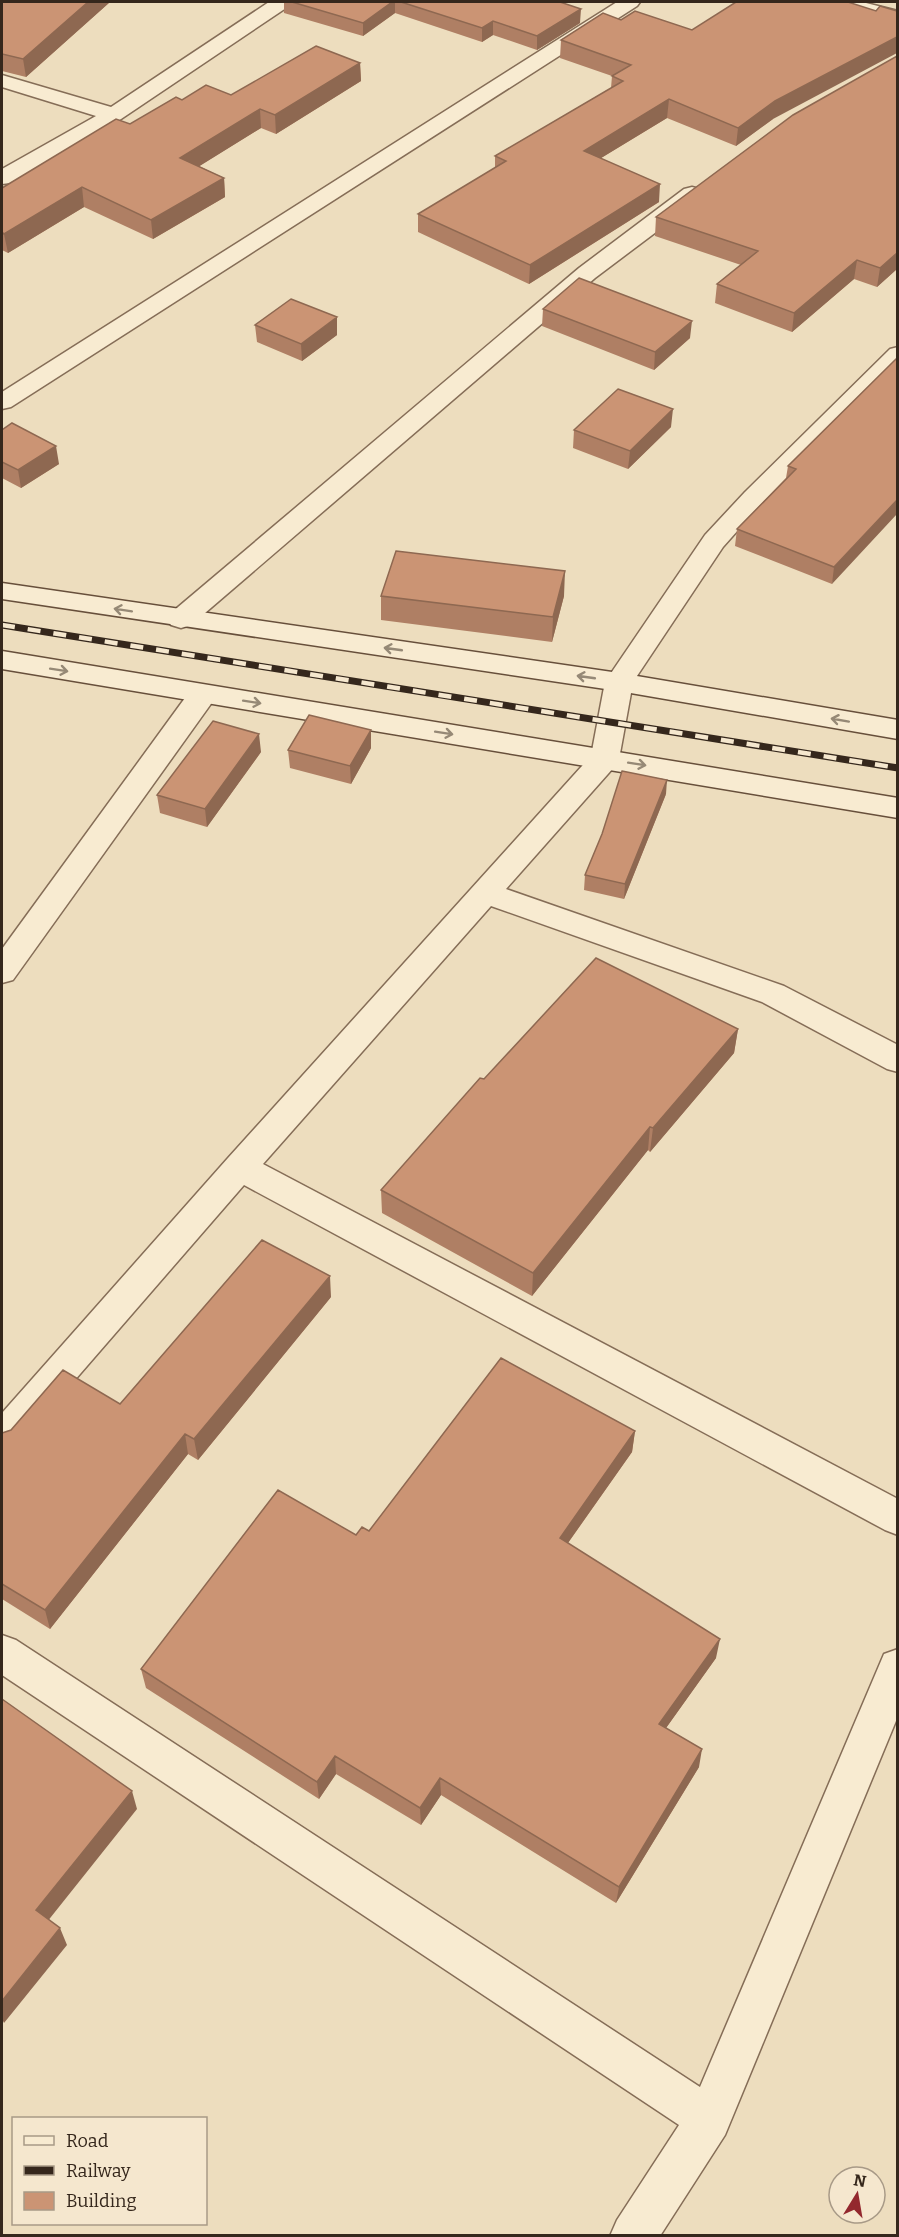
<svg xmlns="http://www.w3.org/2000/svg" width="899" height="2237" viewBox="0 0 899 2237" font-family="Bitter,serif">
<rect width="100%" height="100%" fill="#edddbe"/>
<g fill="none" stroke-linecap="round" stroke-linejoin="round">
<g stroke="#856d57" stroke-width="3">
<path id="minor" d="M269,2H292L289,6L121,119L10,183L2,184V169L96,116L2,87V75L111,107Z
M617,2H640L637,6L11,407L2,409V392Z
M831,2H862L898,11V23L834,6Z
M692,187L700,189L703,194L700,199L595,278L191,625L181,628L171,625L167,619L171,613L579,268L684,189Z
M898,347V368L763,502L723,547L633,682L619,759L615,766L506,889L784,986L898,1045V1072L887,1069L762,1002L491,906L263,1164L898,1499V1535L885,1530L244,1185L15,1449L2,1454V1413L228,1158L591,756L605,682L705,535L745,492L890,349Z
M203,685L213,687L217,694L213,701L13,980L2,983V949L193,687Z
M2,1635L16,1640L700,2087L884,1654L898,1649V1716L725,2135L660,2236H610L617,2220L679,2125L2,1675Z"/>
</g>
<g stroke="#674f3b" stroke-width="3">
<path id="secondary" d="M2,583L619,673L898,720V739L619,691L2,599Z
M2,651L898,798V818L2,669Z"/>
</g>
<use href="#minor" fill="#f8ebd1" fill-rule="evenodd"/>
<use href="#secondary" fill="#f8ebd1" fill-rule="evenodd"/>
<g stroke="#35271c" stroke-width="7">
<path id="rail" d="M2,625L898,768"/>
</g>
<use href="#rail" stroke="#f5e7ce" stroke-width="4.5" stroke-dasharray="13" stroke-linecap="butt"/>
</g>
<path fill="#af7f64" d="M2,2H110L26,77L2,71Z
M284,2H560L580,23L537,50L493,35L482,42L395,13L363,36L284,13Z
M603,13L773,119L736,146L667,118L601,158L659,202L529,284L418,232V214L495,168V156L611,88L612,76L560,58L561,40Z
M360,63L361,81L276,134L261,128L199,166L224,178L225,197L153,239L84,207L8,253L2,250V188L130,124L182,100L231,95Z
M656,217L897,269L877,287L854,279L792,332L715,303L717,284L741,265L655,236Z
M543,309L690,338L654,370L542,326Z
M255,325L337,335L302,361L257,342Z
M897,358L832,584L735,546L737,529L786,478L788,466Z
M671,427L628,469L573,448L574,430Z
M2,430L59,464L21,488L2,478Z
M381,596H564L552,642L381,620Z
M371,730V748L351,784L290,768L288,750Z
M261,752L207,827L160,813L157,795Z
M666,794L624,899L584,890L585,875Z
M738,1029L734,1053L650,1152L648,1150L532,1296L382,1213L381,1190L484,1079Z
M331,1297L198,1460L188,1454L50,1629L2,1599V1433L120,1404Z
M635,1431L632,1452L568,1543L716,1658L666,1728L699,1767L616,1903L441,1795L421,1825L336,1774L319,1799L146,1688L141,1669L356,1535L369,1531Z"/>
<path fill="#8e6851" d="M88,2H110L26,77L23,59Z
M392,2H395V13L363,36V23Z
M581,9L580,23L537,50V36Z
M493,21V35L482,42V28Z
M897,37V53L773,119L736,146L738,128L775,101Z
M360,63L361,81L276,134L275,115Z
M669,99L667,118L583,169L584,151Z
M260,109L261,128L182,177L180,158Z
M224,178L225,197L153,239L151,220Z
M660,184L659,202L529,284L530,265Z
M82,187L84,207L8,253L4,234Z
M897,253V269L877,287L880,268Z
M857,260L854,279L792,332L794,313Z
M337,317V335L302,361L301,344Z
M692,321L690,338L654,370L655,352Z
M673,409L671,427L628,469L630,451Z
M56,446L59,464L21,488L18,470Z
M897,500V514L832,584L834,567Z
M565,571L564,596L552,642L553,617Z
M371,730V748L351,784L350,766Z
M259,734L261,752L207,827L205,809Z
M667,780L666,794L624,899L625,884Z
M738,1029L734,1053L650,1152L653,1128Z
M650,1127L648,1150L532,1296L533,1273Z
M330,1276L331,1297L198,1460L194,1439Z
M635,1431L632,1452L558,1557L560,1538Z
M185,1434L188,1454L50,1629L45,1610Z
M720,1639L716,1658L656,1742L659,1724Z
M702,1749L699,1767L616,1903L619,1887Z
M335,1756L336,1774L319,1799L317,1782Z
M440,1778L441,1795L421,1825L420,1808Z
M132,1791L137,1809L43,1927L36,1910Z
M60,1928L67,1945L4,2023L2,2019V2001Z"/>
<path fill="#cb9474" stroke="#8e6851" stroke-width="1.5" d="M2,2H88L23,59L2,54Z
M292,2H392L363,23Z
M401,2H560L581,9L537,36L493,21L482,28Z
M736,2H848L876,11L880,6L897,11V37L775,101L738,128L669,99L584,151L660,184L530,265L418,214L506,161L495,156L623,81L612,76L631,65L561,40L603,13L621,20L635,11L692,30Z
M316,46L360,63L275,115L260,109L180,158L224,178L151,220L82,187L4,234L2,232V188L116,119L130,124L176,97L182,100L206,85L231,95Z
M897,56V253L880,268L857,260L794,313L717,284L758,251L656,217L793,115Z
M579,278L692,321L655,352L543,309Z
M291,299L337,317L301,344L255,325Z
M897,358V500L834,567L737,529L796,469L788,466Z
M618,389L673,409L630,451L574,430Z
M12,423L56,446L18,470L2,462V430Z
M396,551L565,571L553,617L381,596Z
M309,715L371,730L350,766L288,750Z
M213,721L259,734L205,809L157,795Z
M622,771L667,780L625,884L585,875L602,834Z
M596,958L738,1029L653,1128L650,1127L533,1273L381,1190L480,1078L484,1079Z
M262,1240L330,1276L194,1439L185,1434L45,1610L2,1584V1433L11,1430L63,1370L120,1404Z
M501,1358L635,1431L560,1538L720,1639L659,1724L702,1749L619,1887L440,1778L420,1808L335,1756L317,1782L141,1669L278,1490L356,1535L362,1527L369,1531Z
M2,1699L132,1791L36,1910L60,1928L2,2001Z"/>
<defs><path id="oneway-shaft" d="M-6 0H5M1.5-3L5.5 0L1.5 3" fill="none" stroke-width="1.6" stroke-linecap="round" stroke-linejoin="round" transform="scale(1.5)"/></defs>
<g stroke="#968976">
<use href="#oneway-shaft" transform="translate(123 610) rotate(-171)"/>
<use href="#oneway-shaft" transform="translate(393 649) rotate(-172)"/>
<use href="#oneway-shaft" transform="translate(59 670) rotate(9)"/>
<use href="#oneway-shaft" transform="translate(586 677) rotate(-172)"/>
<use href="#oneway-shaft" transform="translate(252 702) rotate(9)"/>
<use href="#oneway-shaft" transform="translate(840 720) rotate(-170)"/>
<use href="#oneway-shaft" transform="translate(444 733) rotate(9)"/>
<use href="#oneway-shaft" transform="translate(637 764) rotate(9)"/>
</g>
<rect width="899" height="2237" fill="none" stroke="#35271c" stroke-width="6"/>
<rect x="12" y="2117" width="195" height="108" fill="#f5e7ce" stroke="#a89a87" stroke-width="1.5"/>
<rect x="24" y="2136" width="30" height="9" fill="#f8ebd1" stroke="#a89a87" stroke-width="1.5"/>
<text x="66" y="2147" font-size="18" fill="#35271c">Road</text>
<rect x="24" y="2166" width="30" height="9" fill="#35271c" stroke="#a89a87" stroke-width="1.5"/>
<text x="66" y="2177" font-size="18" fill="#35271c">Railway</text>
<rect x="24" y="2192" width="30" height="18" fill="#cb9474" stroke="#a89a87" stroke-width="1.5"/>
<text x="66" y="2207" font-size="18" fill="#35271c">Building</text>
<g transform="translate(857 2195) rotate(11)"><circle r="28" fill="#f5e7ce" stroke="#a89a87" stroke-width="1.5"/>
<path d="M0-4.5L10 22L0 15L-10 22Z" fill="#93282e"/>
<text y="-9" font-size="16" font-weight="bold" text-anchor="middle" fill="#35271c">N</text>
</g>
</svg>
